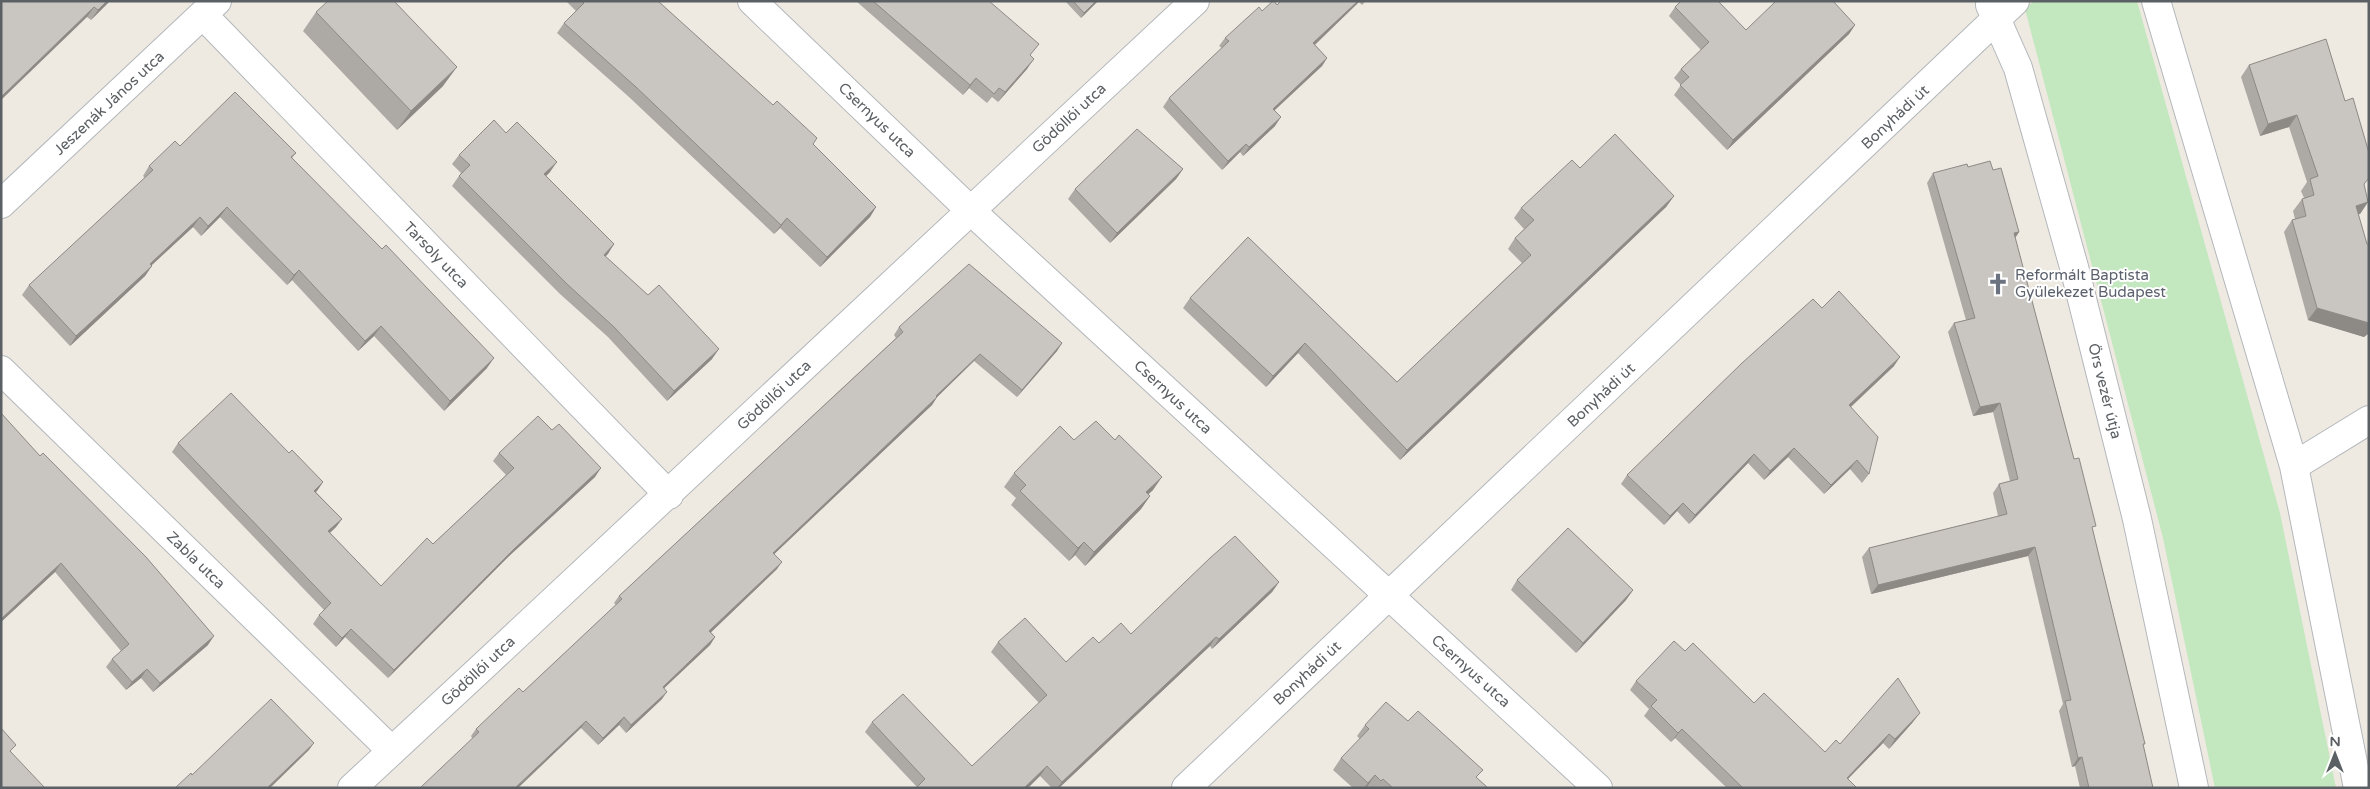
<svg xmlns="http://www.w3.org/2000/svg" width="2370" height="789" viewBox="0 0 2370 789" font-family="'Varela Round',sans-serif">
<rect width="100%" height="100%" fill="#eeeae2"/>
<path fill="#c3e7be" d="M2034,1H2137L2280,513L2336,788H2215L2163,538L2025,9Z"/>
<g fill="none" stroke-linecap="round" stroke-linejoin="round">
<g stroke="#b3b7bb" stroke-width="30">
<path id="street" d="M752,1L970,210L1598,788
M2156,1L2294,466L2358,788
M1990,5L2018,68L2074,267L2137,519L2194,788
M203,15L669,495
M1,204L217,1
M1,370L392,751
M2294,466L2369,420
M352,788C634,527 913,263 1195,1
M1186,788L2015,1"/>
</g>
<use href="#street" stroke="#fff" stroke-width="28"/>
</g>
<path fill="#ada9a5" d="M1,1H110L91,20L87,17Z
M566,1H658L813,144L876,207L870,217L820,267L780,228L774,234L629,97L557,33L564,23L576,11Z
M856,1H989L1030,56L1027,69L998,102L992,97L987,103L969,88L963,95Z
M1065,1H1098L1081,18Z
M1281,1H1366L1362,5L1359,2L1315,45L1327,58L1322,66L1274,111L1275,126L1243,156L1240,152L1222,170L1163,107L1169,98L1222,48L1219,46L1225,38L1262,11L1277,5Z
M1675,7L1746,30L1855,25L1849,34L1727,150L1674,95L1681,85L1674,78L1681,69L1701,50L1669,16Z
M316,12L443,86L397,130L303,31Z
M2249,65L2364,185L2368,202L2360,214H2358L2367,244L2369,245V333L2364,337L2308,320L2284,232L2292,220L2295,219L2293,211L2302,199L2304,198L2301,191L2307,182L2289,127L2260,136L2241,77Z
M506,133L550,172L546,176L614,244L605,256L712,359L667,401L608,337L560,294L452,186L461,173L452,164L459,155Z
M180,146L296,153L292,158L487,368L444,411L374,336L358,351L292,280L287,285L220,217L201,236L193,227L152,265L145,276L70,346L22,295L29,285L145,178L143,176L149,166Z
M1968,167L1993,170L2019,232L2015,238L2093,531L2153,788H2080L2075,766L2072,767L2059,711L2063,704L2028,556L1871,594L1862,557L1869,548L1998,516L1993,493L1999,484L2010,481L1993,412L1973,416L1948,332L1954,323L1966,320L1927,183L1933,173Z
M1580,168L1674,196L1666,207L1400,460L1298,353L1266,387L1183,308L1190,298L1248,237L1397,382L1522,263L1508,249L1515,238L1524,229L1514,218L1521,208Z
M1183,169L1176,179L1110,243L1068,199L1075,189Z
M1822,308L1894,366L1851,407L1869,474L1862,483L1850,469L1824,494L1788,457L1764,480L1748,463L1689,524L1677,511L1664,525L1621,484L1627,475Z
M899,327L1062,343L1057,351L1017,397L974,361L937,397L932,405L774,554L777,569L711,632L715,637L710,645L664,688L662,699L626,733L619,725L598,745L581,728L472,738L471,736L476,729L523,692L616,605L614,603L619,596L896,338L894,335Z
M1,413L208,645L153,692L141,678L126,690L106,667L112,659L121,651L55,572L1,622Z
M1074,440L1153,490L1148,494L1150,496L1141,509L1085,566L1075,555L1069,561L1011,505L1016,498L1004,487L1014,473Z
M178,443L289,453L323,482L316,492L342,519L336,527L330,533L381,586L433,544L506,475L493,461L499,453L595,477L508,557L388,678L345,637L336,647L313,624L319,615L324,610L172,452Z
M1517,580L1633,590L1626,600L1576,653L1511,590Z
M1279,582L1272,592L1212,649L1210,646L1059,788H1052L1040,776L917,787L865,732L872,722L972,766L1039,703L991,652L998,642L1066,662L1099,643L1131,634Z
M1685,651L1754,703L1825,752L1840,744L1913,722L1889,749L1883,743L1848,779L1857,788H1727L1675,738L1671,742L1644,716L1649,709L1630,690L1636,681Z
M1408,721L1477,778L1488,788H1368L1367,787L1365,788H1353L1333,770L1341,758L1360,739L1357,736L1365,725Z"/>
<path fill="#8d8a86" d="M107,1H110L91,20L98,10Z
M1096,1H1098L1081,18L1084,13Z
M1358,1H1360L1307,52L1313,43Z
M94,7L87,17L1,100V97Z
M1855,25L1849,34L1727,150L1733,140Z
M1327,58L1322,66L1267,117L1273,109Z
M1034,59L1027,69L998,102L1005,92Z
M457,67L443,86L397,130L411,111Z
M976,78L969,88L963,95L970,85Z
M2297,115L2289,127L2260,136L2268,124Z
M1281,117L1275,126L1243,156L1249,147Z
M1246,144L1240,152L1222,170L1228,161Z
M557,162L550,172L538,184L544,174Z
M1183,169L1176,179L1110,243L1117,233Z
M1674,196L1666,207L1400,460L1407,450Z
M2368,202L2360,214L2347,218L2356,206Z
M227,207L220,217L201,236L208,226Z
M876,207L870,217L820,267L827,257Z
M200,217L193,227L143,273L150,264Z
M787,218L780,228L774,234L781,225Z
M2019,232L2013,241L2014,233Z
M614,244L608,254L597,265L604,255Z
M152,266L145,276L70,346L76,336Z
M299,270L292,280L287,285L294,275Z
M2317,308L2369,323V333L2364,337L2308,320Z
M381,326L374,336L358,351L365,341Z
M1062,343L1057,351L1017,397L1022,390Z
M1305,343L1298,353L1266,387L1273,376Z
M719,349L712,359L667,401L674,391Z
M980,354L974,361L931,403L936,396Z
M1900,357L1894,366L1843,414L1849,405Z
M494,358L487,368L444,411L450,401Z
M937,397L932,405L768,560L773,553Z
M2000,403L1993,412L1973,416L1980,407Z
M1794,448L1788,457L1764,480L1770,471Z
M1754,454L1748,463L1689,524L1695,515Z
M1857,460L1850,469L1824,494L1831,485Z
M601,468L595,477L508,557L388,678L394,670L514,549Z
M1162,477L1153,490L1137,505L1146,492Z
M323,482L317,491L308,499L314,491Z
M1150,496L1141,509L1085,566L1094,552Z
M1683,503L1677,511L1664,525L1670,516Z
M342,519L336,527L322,540L328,531Z
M1084,542L1075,555L1069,561L1078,548Z
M2035,547L2028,556L1871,594L1878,585Z
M782,562L777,569L704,639L709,631Z
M61,563L55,572L1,622V619Z
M1279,582L1272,592L1212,649L1219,639Z
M1633,590L1626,600L1576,653L1583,643Z
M351,629L345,637L336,647L342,638Z
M214,636L208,645L153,692L160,683Z
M715,637L710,645L658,694L663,687Z
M1216,637L1210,646L1059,788H1057L1062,782Z
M147,669L141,678L126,690L132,682Z
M667,692L662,699L626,733L631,725Z
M1920,713L1913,722L1889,749L1895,739Z
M624,717L619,725L598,745L603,738Z
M586,721L581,728L518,788H515Z
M1682,729L1675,738L1671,742L1678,733Z
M1889,734L1883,743L1840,787L1847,778Z
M314,743L309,750L270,788H267Z
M2082,757L2075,766L2072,767L2078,758Z
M1047,766L1040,776L1028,788H1024Z
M1375,775L1367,787L1364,788L1368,783Z"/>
<path fill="#c9c5c0" stroke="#8d8a86" d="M1,1H107L98,10L94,7L1,97Z
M328,1H394L457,67L411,111L316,12Z
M582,1H658L773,105L777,101L817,138L813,144L876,207L827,257L787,218L781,225L636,87L564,23L584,3Z
M873,1H989L1039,44L1030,55L1034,59L1005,92L999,88L994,94L976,78L970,85Z
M1073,1H1096L1084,13Z
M1273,1H1274L1277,5L1281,1H1358L1313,43L1327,58L1273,109L1281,117L1249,147L1246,144L1228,161L1169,98L1229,41L1225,38L1259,7L1262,11Z
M1681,1H1718L1746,30L1776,1H1833L1855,25L1733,140L1680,85L1689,77L1681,69L1709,42L1675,7Z
M2326,39L2345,101L2353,98L2369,153V178L2364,184L2368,202L2356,206L2367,244L2369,245V323L2317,308L2292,220L2306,216L2302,199L2314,195L2310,179L2318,176L2297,115L2268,124L2249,65Z
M235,92L296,153L291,157L382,249L386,245L494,358L450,401L381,326L365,341L299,270L294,275L227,207L208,226L200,217L150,264L152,266L76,336L29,285L153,170L149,166L175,141L180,146Z
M494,120L506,133L517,122L557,162L544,174L614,244L604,255L648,295L659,285L719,349L674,391L614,327L567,284L459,176L470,165L459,155Z
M1137,129L1183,169L1117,233L1075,189Z
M1615,134L1674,196L1407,450L1305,343L1273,376L1190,298L1248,237L1397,382L1531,255L1515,238L1534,220L1521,208L1572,160L1580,168Z
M1990,161L1993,170L2001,168L2019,232L2014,233L2074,459L2079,458L2096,526L2092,527L2145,744H2143L2153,788H2089L2082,757L2078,758L2065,701L2071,700L2035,547L1878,585L1869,548L2007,514L1999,484L2018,479L2000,403L1980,407L1954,323L1975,318L1933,173L1967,164L1968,167Z
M969,264L1062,343L1022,390L980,354L936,396L937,397L773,553L782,562L709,631L715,637L663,687L667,692L631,725L624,717L603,738L586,721L515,788H420L479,732L476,729L519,688L523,692L622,599L619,596L903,332L899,327Z
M1839,291L1900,357L1849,405L1878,437L1869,474L1857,460L1831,485L1794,448L1770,471L1754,454L1695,515L1683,503L1670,516L1627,475L1742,363L1813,299L1822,308Z
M231,393L289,453L292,450L323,482L314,491L342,519L328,531L381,586L427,538L433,544L514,468L499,453L538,416L552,430L559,424L601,468L514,549L394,670L351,629L342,638L319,615L331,603L178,443Z
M1,413L40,456L43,453L146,557L214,636L160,683L147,669L132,682L112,659L129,644L61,563L1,619Z
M1096,421L1115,440L1119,435L1162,477L1146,492L1150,496L1094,552L1084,542L1078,548L1020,491L1026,485L1014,473L1060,426L1074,440Z
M1568,528L1633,590L1583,643L1517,580Z
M1235,536L1279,582L1219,639L1216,637L1062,782L1047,766L1024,788H916L925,779L872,722L903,694L972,766L1047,695L998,642L1025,618L1066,662L1093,637L1099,643L1121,623L1131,634L1210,558Z
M1674,641L1685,651L1693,643L1754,703L1764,693L1825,752L1836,740L1840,744L1898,678L1920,713L1895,739L1889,734L1847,778L1857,788H1743L1682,729L1678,733L1651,706L1657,700L1636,681Z
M271,699L314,743L267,788H175L191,773L192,775Z
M1386,702L1408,721L1418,711L1483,770L1476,777L1488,788H1393L1383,779L1381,781L1375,775L1368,783L1341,758L1369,729L1365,725Z
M1,728L16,745L10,751L45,788H1Z"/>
<defs>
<g id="church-bare" transform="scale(1.725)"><path d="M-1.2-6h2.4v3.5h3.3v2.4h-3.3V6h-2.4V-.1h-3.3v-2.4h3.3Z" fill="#6b7280" stroke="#fff" stroke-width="2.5" paint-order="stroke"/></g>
</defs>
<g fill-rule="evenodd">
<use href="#church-bare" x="1998" y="284"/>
</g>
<g text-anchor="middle" stroke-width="4" stroke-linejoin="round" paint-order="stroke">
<g font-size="15" fill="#5b6064" stroke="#fff">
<text transform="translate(109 103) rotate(-43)" y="5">Jeszenák János utca</text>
<text transform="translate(1895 117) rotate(-43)" y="5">Bonyhádi út</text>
<text transform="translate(1069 118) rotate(-43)" y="5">Gödöllői utca</text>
<text transform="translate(877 120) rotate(44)" y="5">Csernyus utca</text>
<text transform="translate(436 255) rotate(46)" y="5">Tarsoly utca</text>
<text transform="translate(2105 391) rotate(76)" y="5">Örs vezér útja</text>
<text transform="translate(774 395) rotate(-43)" y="5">Gödöllői utca</text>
<text transform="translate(1601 395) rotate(-43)" y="5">Bonyhádi út</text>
<text transform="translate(1173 397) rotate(43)" y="5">Csernyus utca</text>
<text transform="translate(196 560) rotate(44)" y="5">Zabla utca</text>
<text transform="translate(478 671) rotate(-43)" y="5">Gödöllői utca</text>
<text transform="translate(1471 671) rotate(42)" y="5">Csernyus utca</text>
<text transform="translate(1307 673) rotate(-43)" y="5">Bonyhádi út</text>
</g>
<g font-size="15" fill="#5b616d" stroke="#fff" text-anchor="start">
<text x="2015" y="280">Reformált Baptista<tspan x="2015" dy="17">Gyülekezet Budapest</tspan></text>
</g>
</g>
<rect width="2370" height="789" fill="none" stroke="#5b6064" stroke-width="5"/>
<g transform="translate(2335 754)" stroke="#ffffff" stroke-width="4" paint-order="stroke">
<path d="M0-4L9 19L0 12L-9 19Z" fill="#5b6064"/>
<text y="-8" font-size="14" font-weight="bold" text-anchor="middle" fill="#5b6064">N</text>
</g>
</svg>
